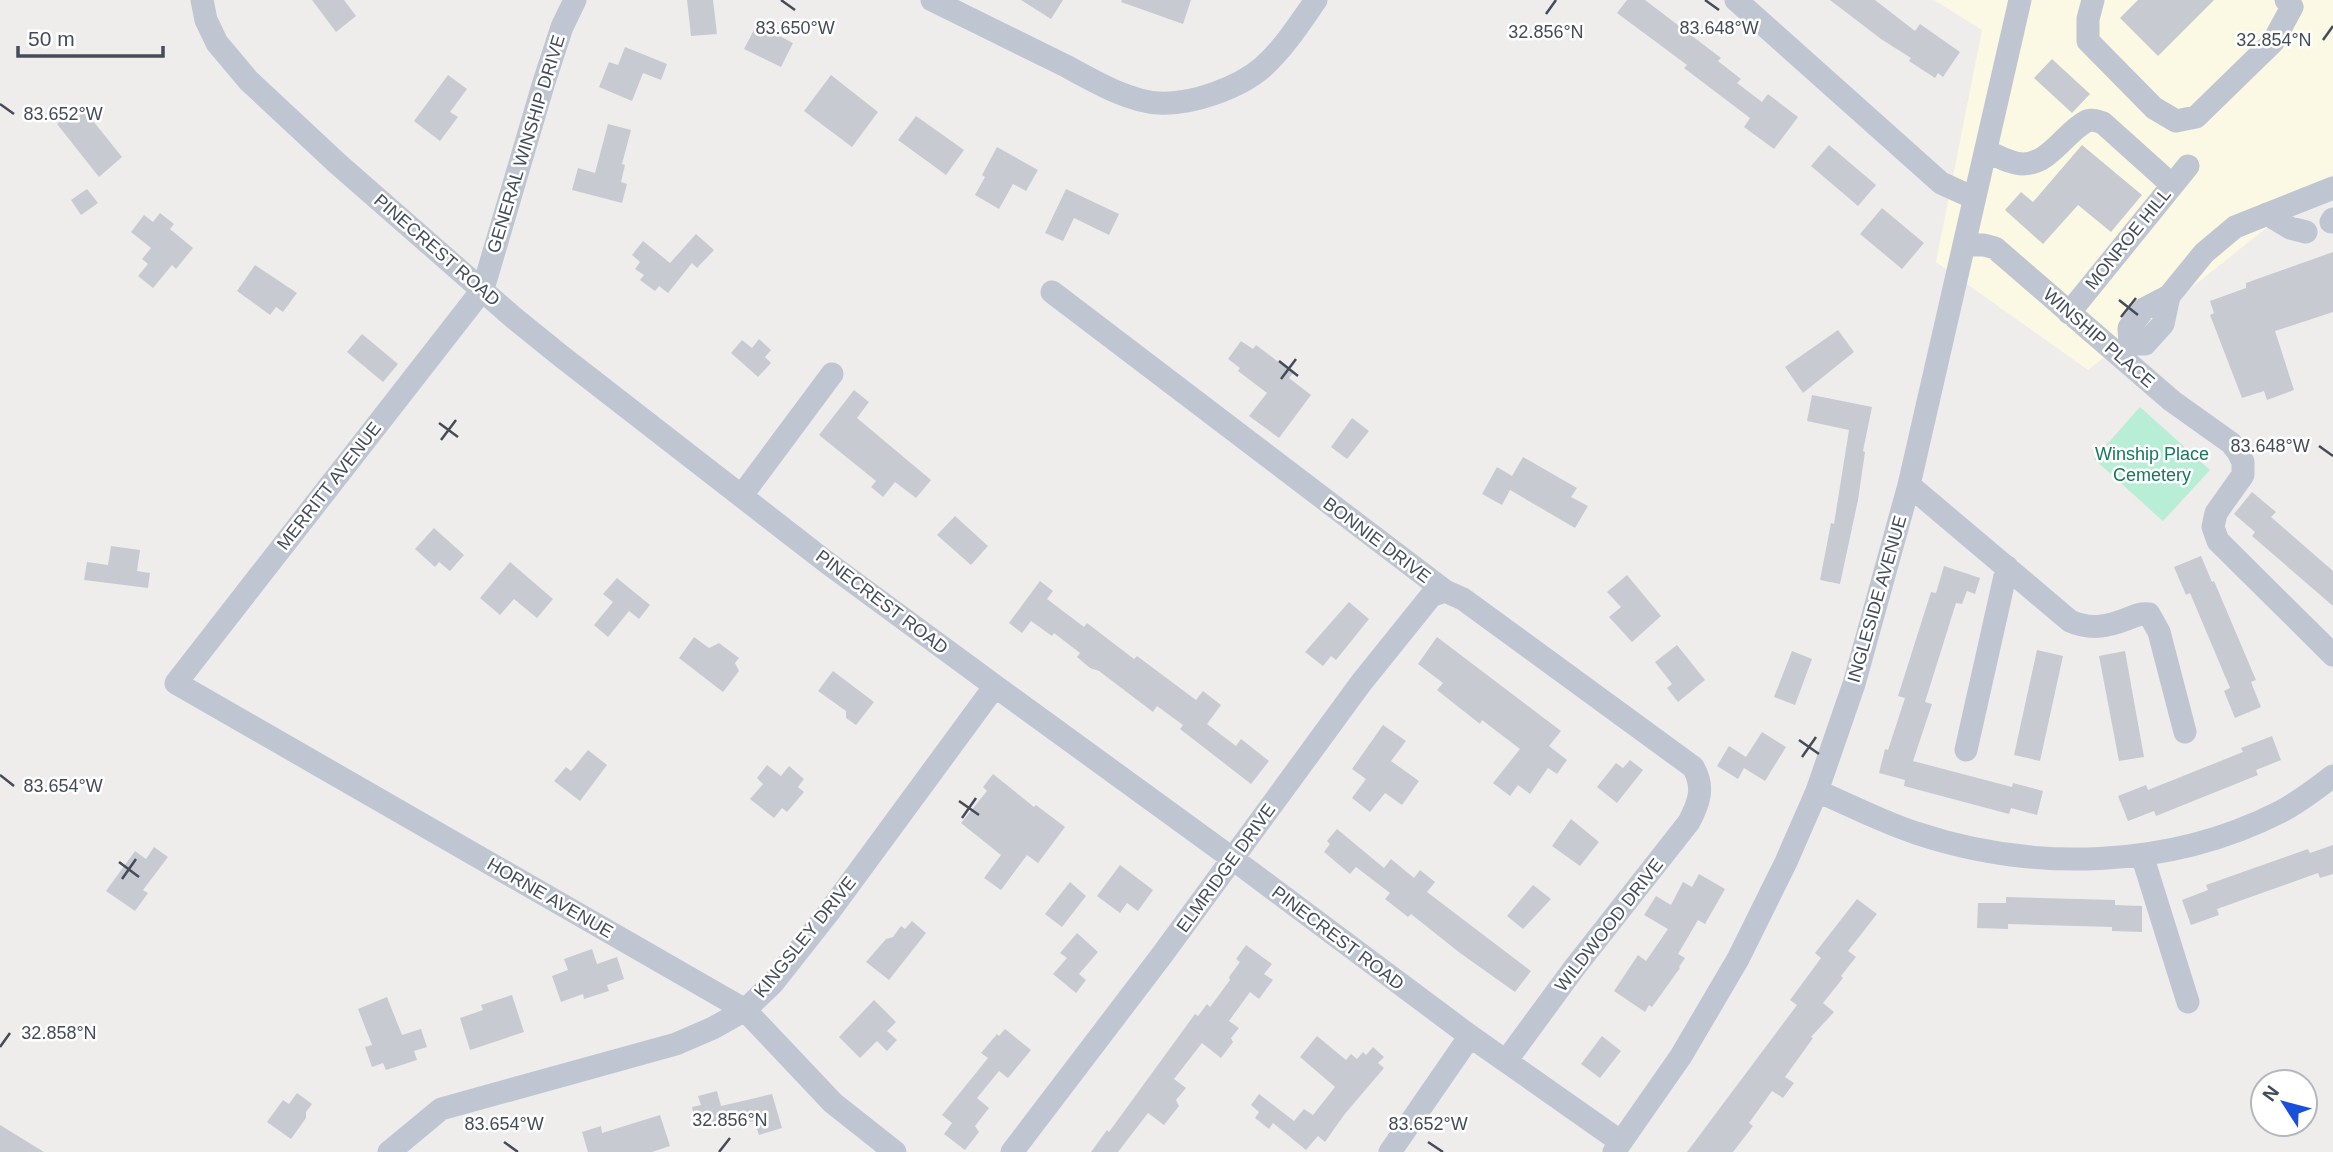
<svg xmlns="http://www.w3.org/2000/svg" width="2333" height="1152" viewBox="0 0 2333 1152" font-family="Arial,sans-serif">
<rect width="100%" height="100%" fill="#efecec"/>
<path fill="#fbf8e3" d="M1934,0H2333V175L2088,370L1936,262L1982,30Z"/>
<path fill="#b8eed5" d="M2140,407L2210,470L2163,521L2094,459Z"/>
<path fill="#c8cad2" d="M312,0H344L356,16L336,32Z
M687,0H713L717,34L691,36Z
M1021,0H1063L1051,19Z
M1122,0H1191L1183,24L1121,2Z
M1627,0H1645L1721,58L1718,61L1741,79L1737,83L1762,102L1768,94L1798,117L1774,149L1744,127L1750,118L1684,68L1687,65L1617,13Z
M1830,0H1875L1915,31L1920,24L1960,52L1943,77L1938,73L1935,78L1909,61L1911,58L1881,39Z
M2138,0H2214L2158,56L2120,18Z
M757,24L793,43L781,67L744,49Z
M625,47L667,64L661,80L643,73L632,101L599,87L609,62L618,65Z
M2052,59L2090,94L2072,113L2034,78Z
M448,75L467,89L450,112L458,117L440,141L414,121Z
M831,75L878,112L852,147L804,111Z
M85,111L122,157L99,177L57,124L68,115L73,121Z
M916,116L964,150L946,175L898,140Z
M608,124L631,130L622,164L625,165L621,182L627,184L622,203L572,190L578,168L595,173Z
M1829,145L1876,185L1858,206L1811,166Z
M2082,145L2142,195L2111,232L2078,205L2043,244L2005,210L2021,192L2033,202Z
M997,147L1038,170L1026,191L1013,184L999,209L975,195L985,177L982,175Z
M87,189L98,203L81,215L71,200Z
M1066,189L1119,214L1109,235L1074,218L1063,241L1045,233Z
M1882,208L1924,243L1902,269L1860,234Z
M160,213L174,224L170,229L193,248L176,269L172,265L153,288L138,276L148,264L142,259L151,248L131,232L144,215L153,222Z
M696,234L714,250L697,268L692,263L668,293L659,286L655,291L640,280L644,275L635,269L640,262L632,255L643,241L670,263Z
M2333,252V312L2275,331L2294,390L2267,400L2264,391L2242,398L2210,315L2214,313L2210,301L2246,288V283Z
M255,265L297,293L283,312L276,307L270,315L237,291Z
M1838,330L1854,352L1803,393L1785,367Z
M362,334L398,364L383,382L347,352Z
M759,339L771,350L765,357L771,363L758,377L731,353L742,340L752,348Z
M1241,341L1253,349L1256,345L1293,373L1289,378L1311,395L1279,438L1249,416L1267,393L1238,371L1240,368L1228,359Z
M854,390L869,402L857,418L931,480L916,498L895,482L883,497L871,487L876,481L819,435Z
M1812,395L1872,407L1863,451L1865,452L1858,500L1840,584L1820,580L1831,523L1834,524L1849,430L1807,421Z
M1352,418L1369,431L1347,459L1331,447Z
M1523,457L1577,488L1571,497L1588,506L1575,528L1510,490L1502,505L1482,494L1497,467L1512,476Z
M2252,492L2276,512L2271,517L2333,571V606L2252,536L2255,532L2234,514Z
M955,516L988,546L971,565L937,535Z
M434,528L464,555L450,571L439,562L435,567L415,549Z
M111,546L140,550L137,571L150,573L148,588L84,580L87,562L108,565Z
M2201,556L2212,582L2214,581L2256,680L2251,682L2261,707L2235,718L2224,691L2230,688L2190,593L2186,595L2174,567Z
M510,562L553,599L537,618L514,599L500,615L480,598Z
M1944,566L1980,578L1975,594L1967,591L1962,604L1956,603L1925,702L1932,704L1913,761L2012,787L2013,783L2043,791L2037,815L2011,808L2009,814L1904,786L1905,780L1879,773L1885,749L1888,750L1905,698L1898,696L1931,592L1936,593Z
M1627,575L1661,616L1632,642L1609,617L1621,607L1607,592Z
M617,578L650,605L639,619L629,611L608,637L594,625L613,602L603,594Z
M1040,581L1053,591L1047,599L1084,627L1087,623L1134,659L1137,656L1196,700L1203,691L1221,705L1207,724L1236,746L1241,739L1269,761L1251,784L1180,729L1183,725L1157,706L1153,712L1099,671L1090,668L1077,657L1080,653L1054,633L1052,636L1031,621L1022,633L1009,623Z
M1349,602L1369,619L1336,660L1331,656L1323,666L1305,652Z
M694,637L709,648L719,643L739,658L735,663L739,671L723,692L679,658Z
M1437,637L1561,731L1549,746L1567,760L1557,774L1548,768L1530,794L1518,785L1510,796L1493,783L1520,749L1482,720L1480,724L1437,690L1443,683L1418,664Z
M1677,645L1705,680L1678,702L1667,688L1672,684L1655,662Z
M2037,650L2063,656L2040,761L2014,755Z
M1792,651L1812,659L1795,705L1774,697Z
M2125,651L2144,757L2119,761L2099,656Z
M833,671L874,702L856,725L846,718V711L818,691Z
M1383,725L1406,741L1391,761L1419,781L1402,805L1385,793L1370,812L1352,798L1366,779L1352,769Z
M1762,732L1786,747L1765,781L1744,768L1738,779L1717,766L1729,746L1746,757Z
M2272,736L2281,760L2256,770L2258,775L2156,816L2154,811L2128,821L2118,796L2146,785L2148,790L2243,752L2241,748Z
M588,750L607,765L580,801L554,781L566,767L571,771Z
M1630,760L1643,770L1617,803L1597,787L1616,763L1623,768Z
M767,765L781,776L789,766L804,779L798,787L804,792L787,812L782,808L774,818L750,799L763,784L757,778Z
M993,774L1034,807L1036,805L1065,827L1038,863L1027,855L1001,890L984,878L1001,855L961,823L987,791L983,787Z
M1571,819L1599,842L1580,866L1552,846Z
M1337,829L1384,868L1391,859L1414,878L1420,870L1435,882L1427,892L1531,971L1515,992L1460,953L1411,914L1408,917L1385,899L1390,893L1356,867L1350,874L1324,852L1330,844L1327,841Z
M2333,845V874L2320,878L2318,873L2217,909L2219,915L2191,925L2182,900L2208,890L2206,885L2308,849L2310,853Z
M154,847L168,857L143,890L148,893L135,911L106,891L135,851L146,859Z
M1120,865L1153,890L1138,911L1127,903L1120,913L1097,896Z
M1699,874L1725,889L1705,924L1698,920L1678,954L1685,958L1679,967L1680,968L1652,1007L1649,1005L1645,1012L1614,991L1638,955L1646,961L1668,929L1644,915L1656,896L1671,905L1683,882L1692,887Z
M1070,882L1086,896L1062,927L1045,914Z
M1533,885L1551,899L1523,929L1507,916Z
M2006,897L2115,900V905L2142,906V932L2112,931V927L2008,924V929L1977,928L1978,903H2006Z
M1857,899L1877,914L1848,951L1856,957L1841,976L1843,978L1823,1003L1834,1012L1811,1037L1813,1038L1785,1077L1794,1083L1783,1098L1772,1091L1749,1123L1753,1126L1733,1152H1687L1797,1005L1790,1000L1821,958L1815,953Z
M912,921L926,933L889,980L866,962L886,939L893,937L901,926L905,929Z
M1077,933L1098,952L1079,974L1086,980L1076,993L1053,974L1067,958L1060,953Z
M1246,945L1272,964L1264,974L1273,980L1259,999L1250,992L1229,1021L1239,1028L1231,1038L1233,1042L1221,1058L1202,1043L1174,1079L1186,1088L1176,1100L1179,1106L1164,1125L1148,1113L1118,1152H1091L1107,1130L1109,1132L1195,1014L1198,1016L1207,1004L1210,1007L1230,980L1229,977L1240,962L1236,959Z
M592,949L597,964L617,957L624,979L607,985L609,991L584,999L583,994L561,1002L552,976L568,970L564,959Z
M512,995L524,1032L470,1050L460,1018L483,1010L481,1005Z
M387,997L402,1035L421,1029L427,1047L414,1051L417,1060L386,1070L383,1063L372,1067L365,1047L372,1045L358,1009Z
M874,1000L896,1022L887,1031L897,1040L887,1051L877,1041L860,1058L839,1037Z
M1005,1029L1031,1050L1008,1078L999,1071L977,1098L989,1108L975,1126L979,1132L965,1150L944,1134L952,1123L942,1115L988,1058L981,1053L997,1034L999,1036Z
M1317,1036L1346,1060L1351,1054L1357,1059L1363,1052L1366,1055L1373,1047L1384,1057L1378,1063L1384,1068L1344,1115L1325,1142L1318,1136L1306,1150L1273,1123L1269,1129L1255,1118L1259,1112L1251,1105L1259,1094L1294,1121L1304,1109L1313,1115L1335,1087L1300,1057Z
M1602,1036L1621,1051L1600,1078L1581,1064Z
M717,1091L721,1106L772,1094L782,1128L759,1135L754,1121L750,1122L748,1116L697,1129L692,1107L701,1105L698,1096Z
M297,1093L312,1104L306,1112V1118L291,1139L267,1122L283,1100L289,1104Z
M660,1115L670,1146L652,1152H588L582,1132L601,1126L602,1133Z
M0,1125L44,1152H0Z"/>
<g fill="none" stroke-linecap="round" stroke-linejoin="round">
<path stroke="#bfc6d2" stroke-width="23" d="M202,0L206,20L217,43L249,81L338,164L514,318L561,356L825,561L995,686L1233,859L1470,1036L1621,1142
M575,0L562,27L544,82L483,289L176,683L745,1010L833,1103L895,1152
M932,0C977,22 1021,44 1066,66C1092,80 1129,102 1159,103C1191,105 1239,88 1263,67C1284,48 1300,23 1316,0
M1736,0L1941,183L1974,198
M2093,0L2088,19V41L2154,108L2176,121L2196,117L2273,42L2292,7L2286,0
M1986,151C1996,155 2010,164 2023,164C2050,164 2067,130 2087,121C2093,119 2098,121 2103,123L2172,185
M2267,214L2290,228L2306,232
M2331,222L2333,219
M1964,245H1984L1995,248L2172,401L2231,443L2238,452L2243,462V475L2216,513L2213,527L2218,541L2333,655
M1052,292L1445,591L1463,599L1693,767C1705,787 1699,803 1689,822L1575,967L1506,1061
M2069,313L2188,166
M2130,344H2145L2163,324L2169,296
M2120,356L2130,344L2129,328L2144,309L2169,296L2204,253L2235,227L2333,188
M1909,485L2070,621C2090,630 2106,627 2127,619C2135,616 2140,613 2149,614L2159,632L2185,732
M742,495L832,374
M1966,750L2007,567
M1817,791C1850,805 1882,822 1916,833C2033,872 2168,869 2280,812C2298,803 2316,789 2333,776
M2142,855L2188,1002
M389,1152L441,1109L676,1044L713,1028L745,1010L773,983L829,912L995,686
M1012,1152L1162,955L1361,683L1431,596L1445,591
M1390,1152L1470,1036
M1614,1152L1681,1056L1738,959L1786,862L1817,791L1854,684L1909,485L2020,0"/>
</g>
<path fill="none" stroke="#444c59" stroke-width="2.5" d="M781,0L795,10M1705,0L1719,10M1546,14L1556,0M2323,40L2333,26M0,104L14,114M2119,300L2138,315M2121,317L2136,298M1279,361L1298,376M1281,379L1296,359M439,423L458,437M441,440L456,420M2319,446L2333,456M1799,740L1819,754M1802,757L1816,737M0,775L14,786M959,801L979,815M962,818L976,798M119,862L139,877M122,879L136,859M0,1047L10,1033M504,1142L518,1152M1428,1142L1443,1152M719,1152L730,1138"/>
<g text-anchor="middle" stroke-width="5" stroke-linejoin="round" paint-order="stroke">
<g font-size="18" fill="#444c59" stroke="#fff">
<text transform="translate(526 144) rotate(-73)" y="6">GENERAL WINSHIP DRIVE</text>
<text transform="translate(2128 239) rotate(-51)" y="6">MONROE HILL</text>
<text transform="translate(437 250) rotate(41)" y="6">PINECREST ROAD</text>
<text transform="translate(2099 338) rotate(41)" y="6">WINSHIP PLACE</text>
<text transform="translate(329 486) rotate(-52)" y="6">MERRITT AVENUE</text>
<text transform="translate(1377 540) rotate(37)" y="6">BONNIE DRIVE</text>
<text transform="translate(1877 599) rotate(-74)" y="6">INGLESIDE AVENUE</text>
<text transform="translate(882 602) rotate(37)" y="6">PINECREST ROAD</text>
<text transform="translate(1226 868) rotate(-54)" y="6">ELMRIDGE DRIVE</text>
<text transform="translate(550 898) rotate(30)" y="6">HORNE AVENUE</text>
<text transform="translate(1609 925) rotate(-52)" y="6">WILDWOOD DRIVE</text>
<text transform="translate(805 937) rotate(-51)" y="6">KINGSLEY DRIVE</text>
<text transform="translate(1338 938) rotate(37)" y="6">PINECREST ROAD</text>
</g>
<g font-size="18" fill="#167957" stroke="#fff">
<text x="2152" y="460">Winship Place<tspan x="2152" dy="21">Cemetery</tspan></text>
</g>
</g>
<g font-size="18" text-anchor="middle" fill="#444c59" stroke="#fff" stroke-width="5" stroke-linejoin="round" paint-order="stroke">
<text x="1719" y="34">83.648°W</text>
<text x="795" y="34">83.650°W</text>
<text x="1546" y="38">32.856°N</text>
<text x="2274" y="46">32.854°N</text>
<text x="63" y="120">83.652°W</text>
<text x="2270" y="452">83.648°W</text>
<text x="63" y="792">83.654°W</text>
<text x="59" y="1039">32.858°N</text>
<text x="730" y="1126">32.856°N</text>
<text x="504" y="1130">83.654°W</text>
<text x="1428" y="1130">83.652°W</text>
</g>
<g transform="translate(2284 1103) rotate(306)"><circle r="33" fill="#ffffff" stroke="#b4b7bd" stroke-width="2"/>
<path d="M0-5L12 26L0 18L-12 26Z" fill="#1850dc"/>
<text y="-10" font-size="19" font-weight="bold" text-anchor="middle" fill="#444c59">N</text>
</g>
<path d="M18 46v10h145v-10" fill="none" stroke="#444c59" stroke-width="3.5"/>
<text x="28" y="46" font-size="21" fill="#444c59" stroke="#ffffff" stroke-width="5" paint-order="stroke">50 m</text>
</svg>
